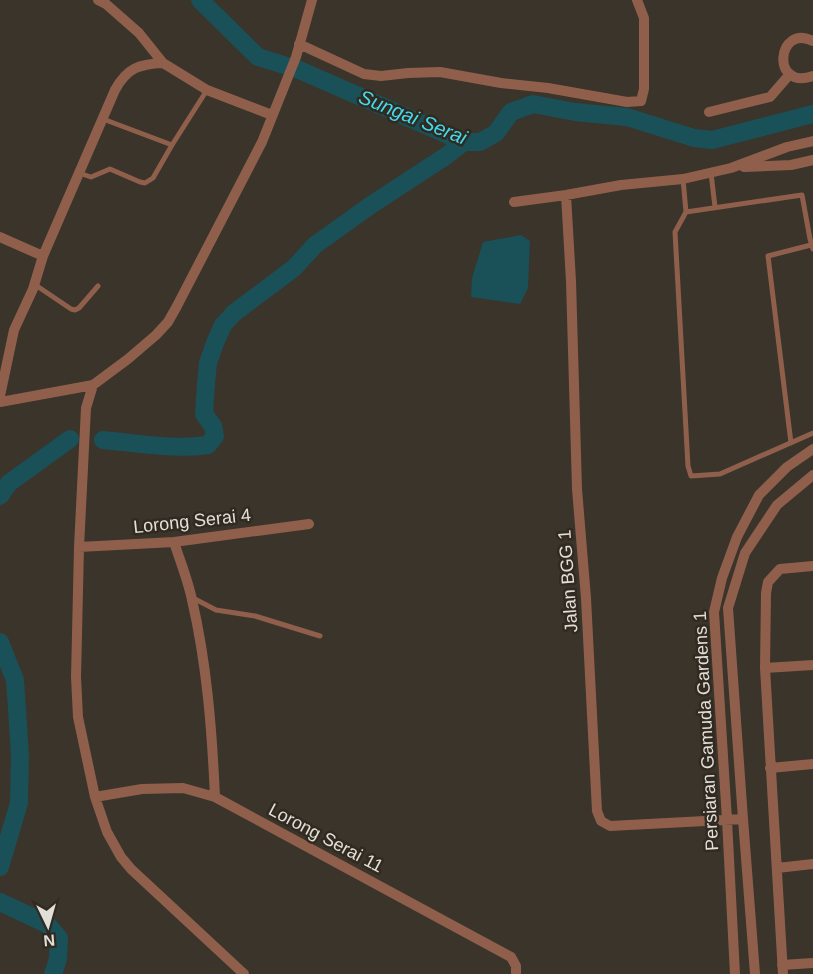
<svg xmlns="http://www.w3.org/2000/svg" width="813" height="974" viewBox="0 0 813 974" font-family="Helvetica,sans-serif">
<rect width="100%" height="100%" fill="#3a342a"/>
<path fill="#1a5058" d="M521,235L530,241L528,288L520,304L471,297L472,278L483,242Z"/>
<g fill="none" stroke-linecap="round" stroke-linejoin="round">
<path stroke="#1a5058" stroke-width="18" d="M200,0L258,57L297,69L464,142H480L496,133L511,112L533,104L575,112L627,117L694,138L712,140L813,114
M103,440C137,443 175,450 208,445L215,436L213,426L204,414L206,384L208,363L215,343L223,325L234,313L294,268L315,245L371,205L446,156L464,142
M0,496L9,483L70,439
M0,642L15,680L20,755L19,803L0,867
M0,902L47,924L59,938L58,959L53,974"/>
<path stroke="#8f5f4c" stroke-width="5" d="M103,119L172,145
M79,173L91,177L110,169L140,182L145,183L153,178L172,145L207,90
M711,173L715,207
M683,179L686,212L675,232L688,466L691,476L720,474L813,433
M686,212L802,195L810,239L813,249
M34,284L71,309L75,310L79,308L98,286
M791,443L768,256L811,245
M193,598L216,610L255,616L320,636"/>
<path stroke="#8f5f4c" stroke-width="10" d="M98,0L106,4L139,33L163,63L207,90L272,115
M813,41C777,23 770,91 813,76
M299,44L364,74L381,76L408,73L440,72L501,83L548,88L627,102L641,101L644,89V18L637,0
M709,112L770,97L790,74
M744,167L791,165L813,160
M566,195L571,281L577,489L586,598L597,811L601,821L610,826L743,819
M514,202L566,195L621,185L683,179L731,168L787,147L813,141
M0,237L43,256
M0,396L14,330L33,289L43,256L115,90C127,68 139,64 163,63
M0,402L93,385
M174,542C180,561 188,580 192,600C207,664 212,731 215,797
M79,547L174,542L309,524
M765,668L813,665
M770,768L813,764
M95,797L142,789L183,788L215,797L511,957L516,966V974
M777,868L813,864
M782,965L813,963
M244,974L131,869L121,857L107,832L95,797L78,717L76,677L79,547L86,408L93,385L128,359L156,335L168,322L177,306L262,142L296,57L312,0
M735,974L727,820L714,612L722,578L737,537L759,495L787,467L813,449
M755,974L743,819L728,608L745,553L777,505L813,475
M783,974L765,668L766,593L768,582L780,569L813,566"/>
</g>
<g text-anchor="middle" stroke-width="5" stroke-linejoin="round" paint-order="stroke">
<g font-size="18" fill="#e2ded8" stroke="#302a20">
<text transform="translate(192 521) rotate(-6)" y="6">Lorong Serai 4</text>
<text transform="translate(568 581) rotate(-94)" y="6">Jalan BGG 1</text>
<text transform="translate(706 731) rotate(-93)" y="6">Persiaran Gamuda Gardens 1</text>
<text transform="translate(326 838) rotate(28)" y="6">Lorong Serai 11</text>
</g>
<g font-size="20" font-style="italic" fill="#43daef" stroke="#302a20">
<text transform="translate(413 117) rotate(22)" y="7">Sungai Serai</text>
</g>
</g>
<g transform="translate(48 926) rotate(175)" stroke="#302a20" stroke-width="4.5" paint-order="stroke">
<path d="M0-4.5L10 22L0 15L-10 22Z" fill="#e2ded8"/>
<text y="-9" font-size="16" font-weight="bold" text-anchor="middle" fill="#e2ded8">N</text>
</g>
</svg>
